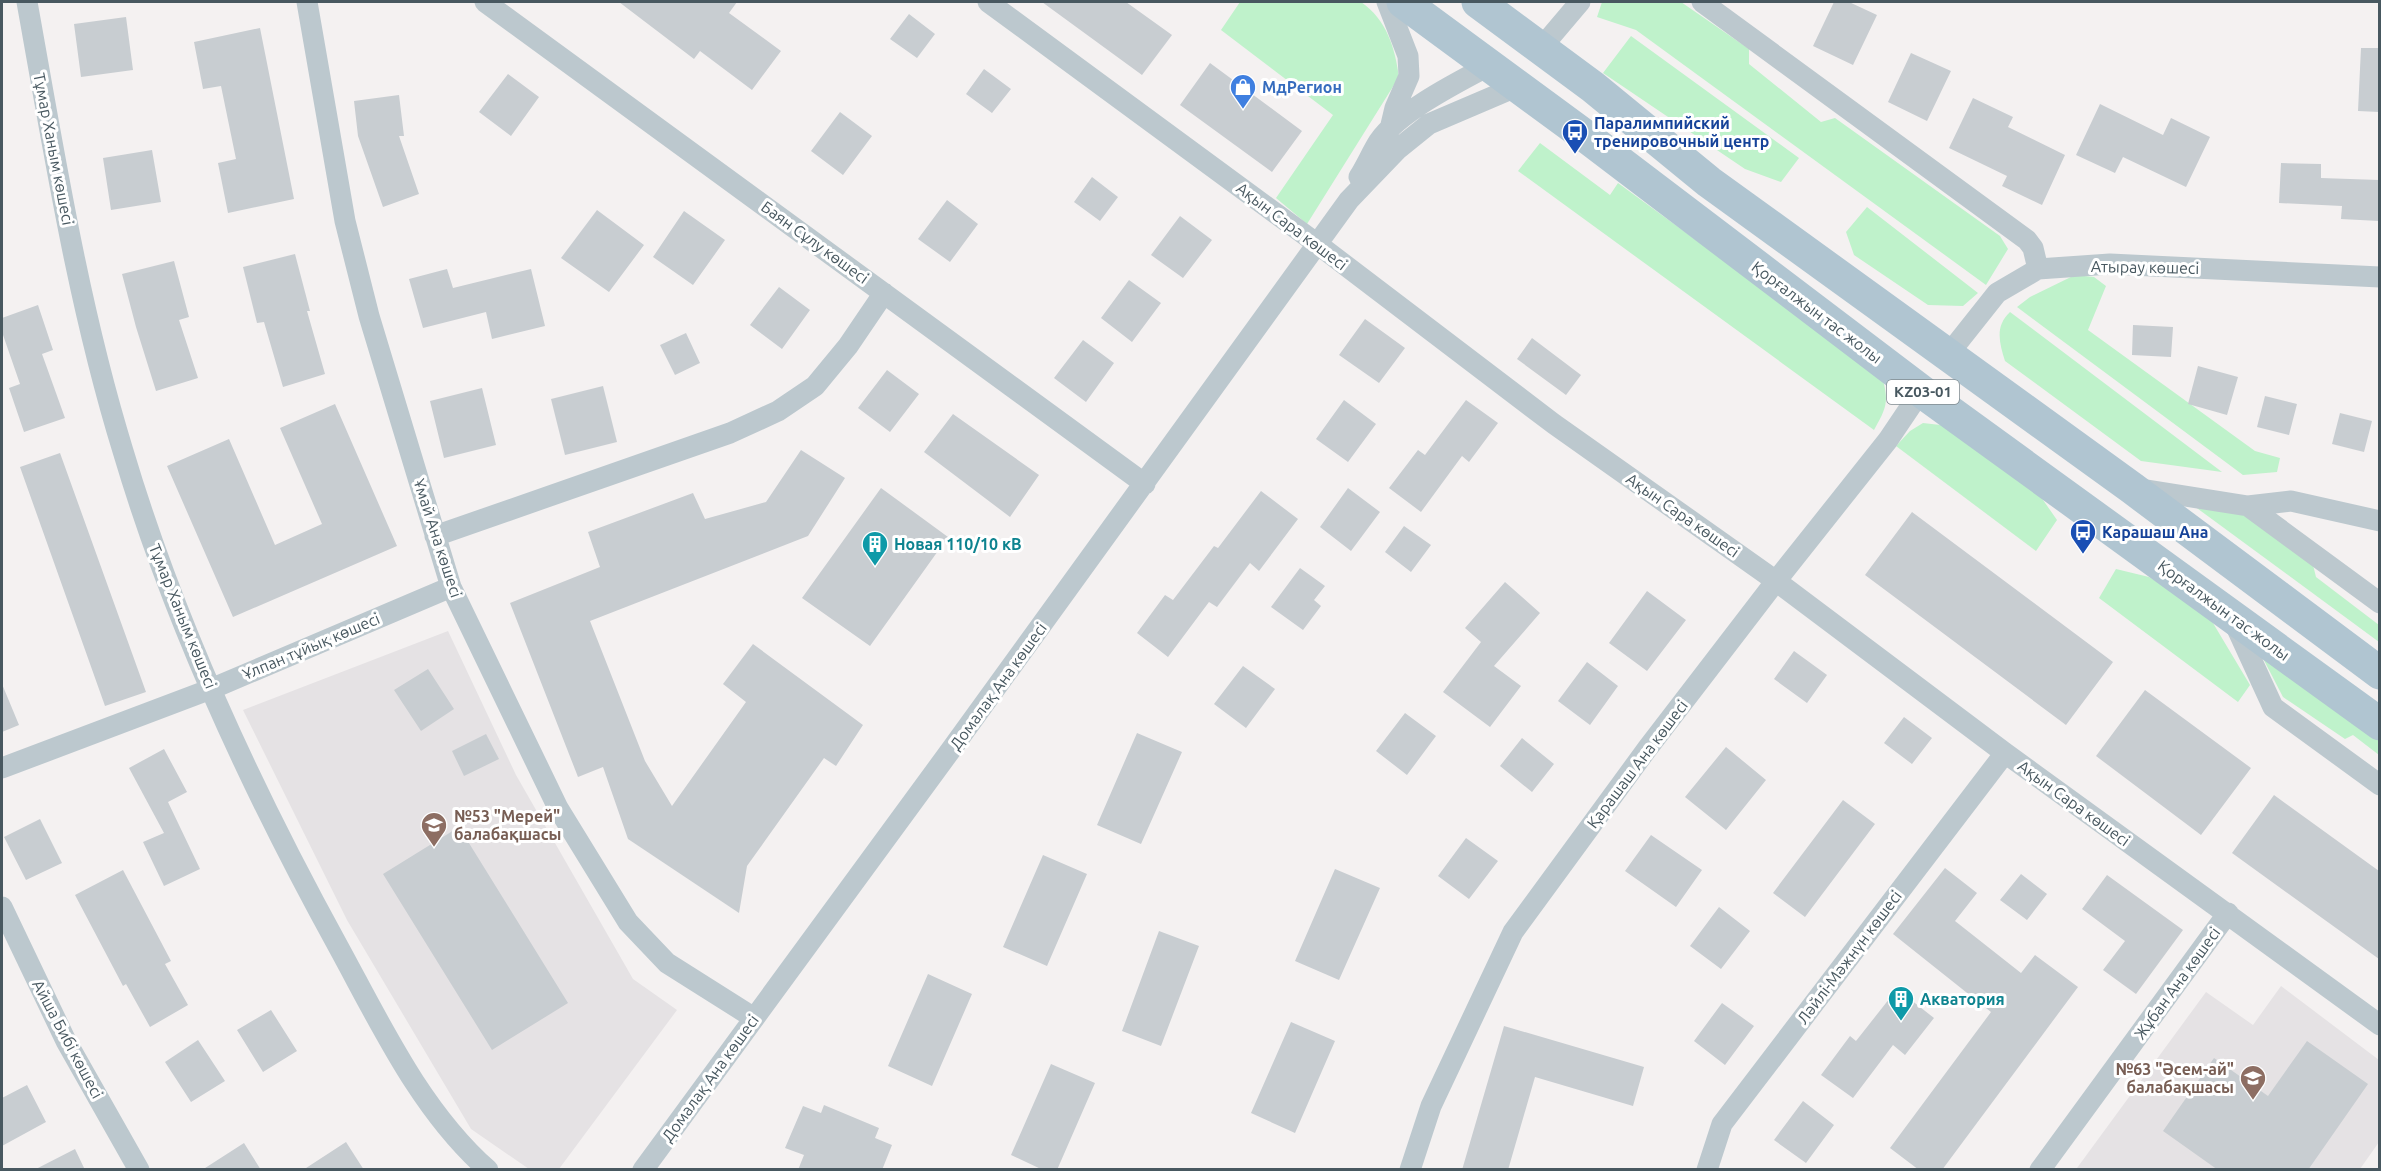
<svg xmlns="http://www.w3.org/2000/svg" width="2381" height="1171" viewBox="0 0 2381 1171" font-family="Ubuntu,sans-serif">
<rect width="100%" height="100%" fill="#f4f1f1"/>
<path fill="#e5e2e4" d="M448,631L516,775L633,979L677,1010L559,1169H529L471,1129L347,920L243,710Z
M2281,986L2379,1060V1142L2360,1169L2080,1170L2077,1168L2206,992L2253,1025Z"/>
<path fill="#bff2cb" d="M1240,2H1361C1387,20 1395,48 1399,77L1307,224L1276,198L1333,115L1221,30Z
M1602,2H1681L1749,49V64L1821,122L1835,118L2000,236L2008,249L1986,285L1636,30L1597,17Z
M1631,36L1799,158L1781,182L1745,169L1603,73Z
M1540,143L1610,195L1618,183L1882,376C1889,402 1887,407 1874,430L1518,171Z
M1867,207L1978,293L1963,306L1928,305L1854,255L1846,232Z
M2075,275L2094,277L2106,286L2088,330L2255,451L2280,458L2277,472L2243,475L2017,307L2030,297Z
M2010,312L2222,472L2141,461L2005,361C1999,342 1995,326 2010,312Z
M1923,423L1949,426L2034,487L2057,520L2036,551L1896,446L1910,431Z
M2190,503L2245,513L2312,561L2316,577L2379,625V642Z
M2116,569L2149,577L2207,613L2250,685L2238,702L2099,598Z
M2254,641L2379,737V755L2353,735L2345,739L2283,697Z"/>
<path fill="#c8cdd1" d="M619,2H737L729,13L781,51L752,90L700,51L694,59Z
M1042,2H1126L1172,35L1142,75Z
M1834,2H1849L1877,15L1853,65L1813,46Z
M909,14L935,34L917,58L890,39Z
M126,17L133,70L81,77L74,24Z
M260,28L294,199L228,213L218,163L236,159L221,86L203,89L194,42Z
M2361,48H2379V112L2358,111Z
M1911,53L1951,71L1927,121L1888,102Z
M1210,63L1302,131L1272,172L1180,105Z
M984,69L1011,89L992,113L966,94Z
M508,74L539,97L511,136L479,112Z
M399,95L404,136H399L419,194L383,207L358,136L354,101Z
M1973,98L2013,117L2008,127L2065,155L2042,205L2002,186L2007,176L1949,148Z
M2100,104L2163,135L2171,118L2210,137L2186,187L2123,157L2115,173L2076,155Z
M840,112L872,136L843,175L811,151Z
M152,150L161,202L111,210L103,158Z
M2281,163L2321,164V178L2379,180V221L2341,219L2342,206L2279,203Z
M1092,177L1118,197L1100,221L1074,202Z
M947,200L978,224L950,262L918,239Z
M597,210L644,245L609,292L561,258Z
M684,211L725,240L693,285L653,257Z
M1180,216L1212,240L1183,278L1151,255Z
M295,254L310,311H307L325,374L283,387L264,322L257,323L243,267Z
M174,261L189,317L179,320L198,378L156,391L136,327L122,274Z
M447,269L453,288L531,269L545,326L492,339L486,312L423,328L409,279Z
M1129,280L1161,303L1132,342L1101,318Z
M779,287L810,310L782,349L750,325Z
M38,305L53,350L42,354L65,418L24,432L9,388L20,384L2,332V318Z
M1365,319L1405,348L1379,383L1339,355Z
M2133,325L2173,327L2171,357L2132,355Z
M686,333L700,363L675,375L660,345Z
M1532,338L1581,375L1566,395L1517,359Z
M1083,340L1114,363L1086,402L1054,378Z
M2198,366L2238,377L2227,415L2188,404Z
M887,370L919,394L890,432L858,408Z
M603,386L617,442L565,455L551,399Z
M482,388L496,445L444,458L430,401Z
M2265,396L2297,404L2289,435L2257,427Z
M1344,400L1376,424L1348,462L1316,439Z
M1466,400L1498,423L1469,462L1462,456L1421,512L1389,488L1418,450L1425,455Z
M335,404L397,546L233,617L167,466L229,439L275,545L322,524L280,428Z
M2340,413L2372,421L2364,452L2332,444Z
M953,414L1039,475L1010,517L924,452Z
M801,450L845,478L808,536L590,621L645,761L672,806L746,702L723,684L753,644L863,725L836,766L824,758L747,866L739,913L628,839L603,767L578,777L510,603L600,567L588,532L693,493L705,519L766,502Z
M60,453L146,692L105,706L20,467Z
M881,488L948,537L870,646L802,598Z
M1348,488L1380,512L1351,551L1320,527Z
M1261,491L1298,519L1259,571L1250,563L1217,607L1209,602L1168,657L1137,633L1165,595L1173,600L1214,546L1218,548Z
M1912,512L2113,662L2066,725L1865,575Z
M1404,526L1431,545L1411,572L1385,552Z
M1300,568L1325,586L1314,600L1321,606L1303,630L1271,607Z
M1505,582L1540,613L1494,666L1521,686L1490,727L1443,692L1481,642L1465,628Z
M1647,591L1686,620L1647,671L1609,643Z
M1794,651L1827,675L1807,703L1774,679Z
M1587,662L1618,686L1590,725L1558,701Z
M1243,666L1275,689L1246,728L1214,704Z
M428,669L454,709L421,731L394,690Z
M2,684L19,725L2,732Z
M2145,690L2251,768L2201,835L2096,756Z
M1405,713L1436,736L1407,775L1376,751Z
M1904,717L1932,738L1912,764L1884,743Z
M1137,733L1182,752L1141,844L1097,825Z
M486,734L499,759L464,776L452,751Z
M1522,738L1554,764L1532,792L1500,766Z
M1726,747L1766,780L1726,830L1685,797Z
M164,749L187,792L168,802L200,869L164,886L143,842L164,833L129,768Z
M2274,795L2379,871V959L2232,853Z
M1843,800L1875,824L1805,917L1773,893Z
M40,819L62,863L26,880L4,837Z
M459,827L568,1003L492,1050L383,874Z
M1651,835L1702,870L1676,907L1625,871Z
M1466,838L1498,861L1469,899L1438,876Z
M1043,855L1087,874L1047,966L1003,947Z
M1945,868L1977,893L1955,921L2021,973L2035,955L2078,987L1942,1170H1919L1890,1148L1991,1012L1893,934Z
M1335,869L1380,888L1339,980L1295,961Z
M123,870L171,961L165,964L188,1005L150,1027L126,984L123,986L75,895Z
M2021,874L2047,894L2027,920L2000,900Z
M2107,875L2183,930L2136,994L2103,970L2125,941L2082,909Z
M1719,907L1750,931L1721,969L1690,946Z
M1159,931L1199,946L1161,1046L1122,1031Z
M928,974L972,994L932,1086L888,1066Z
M1897,989L1934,1018L1905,1055L1893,1045L1853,1098L1821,1075L1850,1036L1856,1041Z
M1722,1003L1754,1026L1725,1065L1694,1041Z
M271,1010L297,1051L263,1072L237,1030Z
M1291,1022L1335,1041L1295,1133L1251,1113Z
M1504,1026L1644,1067L1633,1106L1535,1077L1508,1170H1462Z
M198,1040L225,1081L191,1102L165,1062Z
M2307,1041L2368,1084L2308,1170H2218L2163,1131L2214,1058L2268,1096Z
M1051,1064L1095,1083L1057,1170H1043L1011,1155Z
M27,1085L46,1122L2,1146V1098Z
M1803,1101L1834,1125L1806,1163L1774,1140Z
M824,1105L879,1128L875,1138L892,1145L882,1170H798L804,1155L785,1148L803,1106L821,1113Z
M346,1142L364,1170H303Z
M244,1143L261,1170H202Z
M75,1149L85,1170H34Z"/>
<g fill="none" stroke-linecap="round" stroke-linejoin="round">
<path stroke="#bcc8ce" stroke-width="21" d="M27,2C54,152 78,305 123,451C174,623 253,792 339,948C381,1025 421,1111 488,1170
M307,2L345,221L369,316L451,587L558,808L628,922L667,963L754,1018
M485,2L1145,484
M988,2L1316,243L1554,424L1776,581L2005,753L2380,1025
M1387,2L1408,56L1409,76L1395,108L1390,129
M1702,2L2027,240L2033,248L2038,269
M1541,48L1580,2
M1359,177C1366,166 1372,152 1379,141C1400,111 1458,82 1490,65
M1947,356L1997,293L2038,269L2110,264L2380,277
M2141,489L2248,506L2380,603
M2248,506L2291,501L2380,521
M435,536L730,433L778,411L815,386L848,346L884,293
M2234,622L2273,707L2380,785
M2,768L211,689L451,587
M2,907L66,1041L139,1170
M643,1170L953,747L1349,200L1398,149L1429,124L1518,86
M1410,1170L1431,1106L1513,932L1647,749L1776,581L1888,440L1921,391
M1707,1170L1722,1124L2005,753
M2040,1170L2228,913"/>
<path stroke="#b0c5d1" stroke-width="33" d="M1403,2L1588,138L1921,391L2380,724
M1478,2L1593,87L1709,182L2132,488L2380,673"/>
</g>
<defs>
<g id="shop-pin" transform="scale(1.35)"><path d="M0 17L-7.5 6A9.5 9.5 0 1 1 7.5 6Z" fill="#3f7fe0" stroke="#fff"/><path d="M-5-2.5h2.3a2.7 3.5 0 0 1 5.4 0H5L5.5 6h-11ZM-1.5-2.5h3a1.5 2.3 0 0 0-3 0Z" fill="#fff"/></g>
<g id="bus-pin" transform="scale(1.35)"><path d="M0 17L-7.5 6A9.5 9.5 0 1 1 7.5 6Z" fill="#1a4fb4" stroke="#fff"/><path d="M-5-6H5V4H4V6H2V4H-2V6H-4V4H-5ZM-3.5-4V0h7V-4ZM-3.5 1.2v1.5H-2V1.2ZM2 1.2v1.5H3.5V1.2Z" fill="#fff"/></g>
<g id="building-pin" transform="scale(1.35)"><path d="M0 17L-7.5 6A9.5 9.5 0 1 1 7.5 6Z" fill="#0f9aa8" stroke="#fff"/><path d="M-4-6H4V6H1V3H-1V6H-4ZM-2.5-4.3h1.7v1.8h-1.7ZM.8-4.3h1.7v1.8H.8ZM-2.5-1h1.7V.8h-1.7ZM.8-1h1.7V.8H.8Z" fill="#fff"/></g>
<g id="school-pin" transform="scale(1.35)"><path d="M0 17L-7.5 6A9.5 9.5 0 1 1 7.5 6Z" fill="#8d6e63" stroke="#fff"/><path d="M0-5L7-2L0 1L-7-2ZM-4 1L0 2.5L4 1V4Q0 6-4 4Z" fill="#fff"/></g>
</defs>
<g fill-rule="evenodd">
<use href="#shop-pin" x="1243" y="87"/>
<use href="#bus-pin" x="1575" y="132"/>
<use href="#bus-pin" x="2083" y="532"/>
<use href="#building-pin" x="875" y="544"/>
<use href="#school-pin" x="434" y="825"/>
<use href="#building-pin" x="1901" y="999"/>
<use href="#school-pin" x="2253" y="1078"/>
</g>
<g text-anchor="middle" stroke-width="6" stroke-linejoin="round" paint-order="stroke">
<rect fill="#fff" stroke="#7f8a90" stroke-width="1.5" x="1887" y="380" width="72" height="24" rx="4.5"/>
<g font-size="15" font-weight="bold" fill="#485860">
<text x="1923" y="397">KZ03-01</text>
</g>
<g font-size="16" font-weight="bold" fill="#366cbe" stroke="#fff" text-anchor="start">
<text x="1262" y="93">МдРегион</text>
</g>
<g font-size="16" font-weight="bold" fill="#164399" stroke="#fff" text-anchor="start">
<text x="1594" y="129">Паралимпийский<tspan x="1594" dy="18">тренировочный центр</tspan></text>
<text x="2102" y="538">Карашаш Ана</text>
</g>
<g font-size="16" fill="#485860" stroke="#fff">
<text transform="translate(54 149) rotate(79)" y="6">Тұмар Ханым көшесі</text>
<text transform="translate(1292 226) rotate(37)" y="6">Ақын Сара көшесі</text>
<text transform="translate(815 242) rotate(36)" y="6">Баян Сұлу көшесі</text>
<text transform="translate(2145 267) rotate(1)" y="6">Атырау көшесі</text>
<text transform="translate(1817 312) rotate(37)" y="6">Қорғалжын тас жолы</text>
<text transform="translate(1683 515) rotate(35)" y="6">Ақын Сара көшесі</text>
<text transform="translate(438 538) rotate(72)" y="6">Ұмай Ана көшесі</text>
<text transform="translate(2224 610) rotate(36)" y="6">Қорғалжын тас жолы</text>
<text transform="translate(183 616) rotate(68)" y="6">Тұмар Ханым көшесі</text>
<text transform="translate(311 646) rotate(-23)" y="6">Ұлпан тұйық көшесі</text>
<text transform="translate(998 686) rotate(-54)" y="6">Домалақ Ана көшесі</text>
<text transform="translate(1637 764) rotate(-53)" y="6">Қарашаш Ана көшесі</text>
<text transform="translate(2074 803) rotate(36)" y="6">Ақын Сара көшесі</text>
<text transform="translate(1849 957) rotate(-53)" y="6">Ләйлі-Мәжнүн көшесі</text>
<text transform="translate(2177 983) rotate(-54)" y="6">Жұбан Ана көшесі</text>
<text transform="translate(68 1039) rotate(62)" y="6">Айша Бибі көшесі</text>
<text transform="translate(710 1078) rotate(-54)" y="6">Домалақ Ана көшесі</text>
</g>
<g font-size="16" font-weight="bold" fill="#0d838f" stroke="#fff" text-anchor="start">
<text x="894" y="550">Новая 110/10 кВ</text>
<text x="1920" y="1005">Акватория</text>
</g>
<g font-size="16" font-weight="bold" fill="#785e54" stroke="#fff" text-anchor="start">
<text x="454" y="822">№53 "Мерей"<tspan x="454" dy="18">балабақшасы</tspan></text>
<text x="2234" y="1075" text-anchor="end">№63 "Әсем-ай"<tspan x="2234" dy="18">балабақшасы</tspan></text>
</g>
</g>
<rect width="2381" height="1171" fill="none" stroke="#485860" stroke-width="6"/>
</svg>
